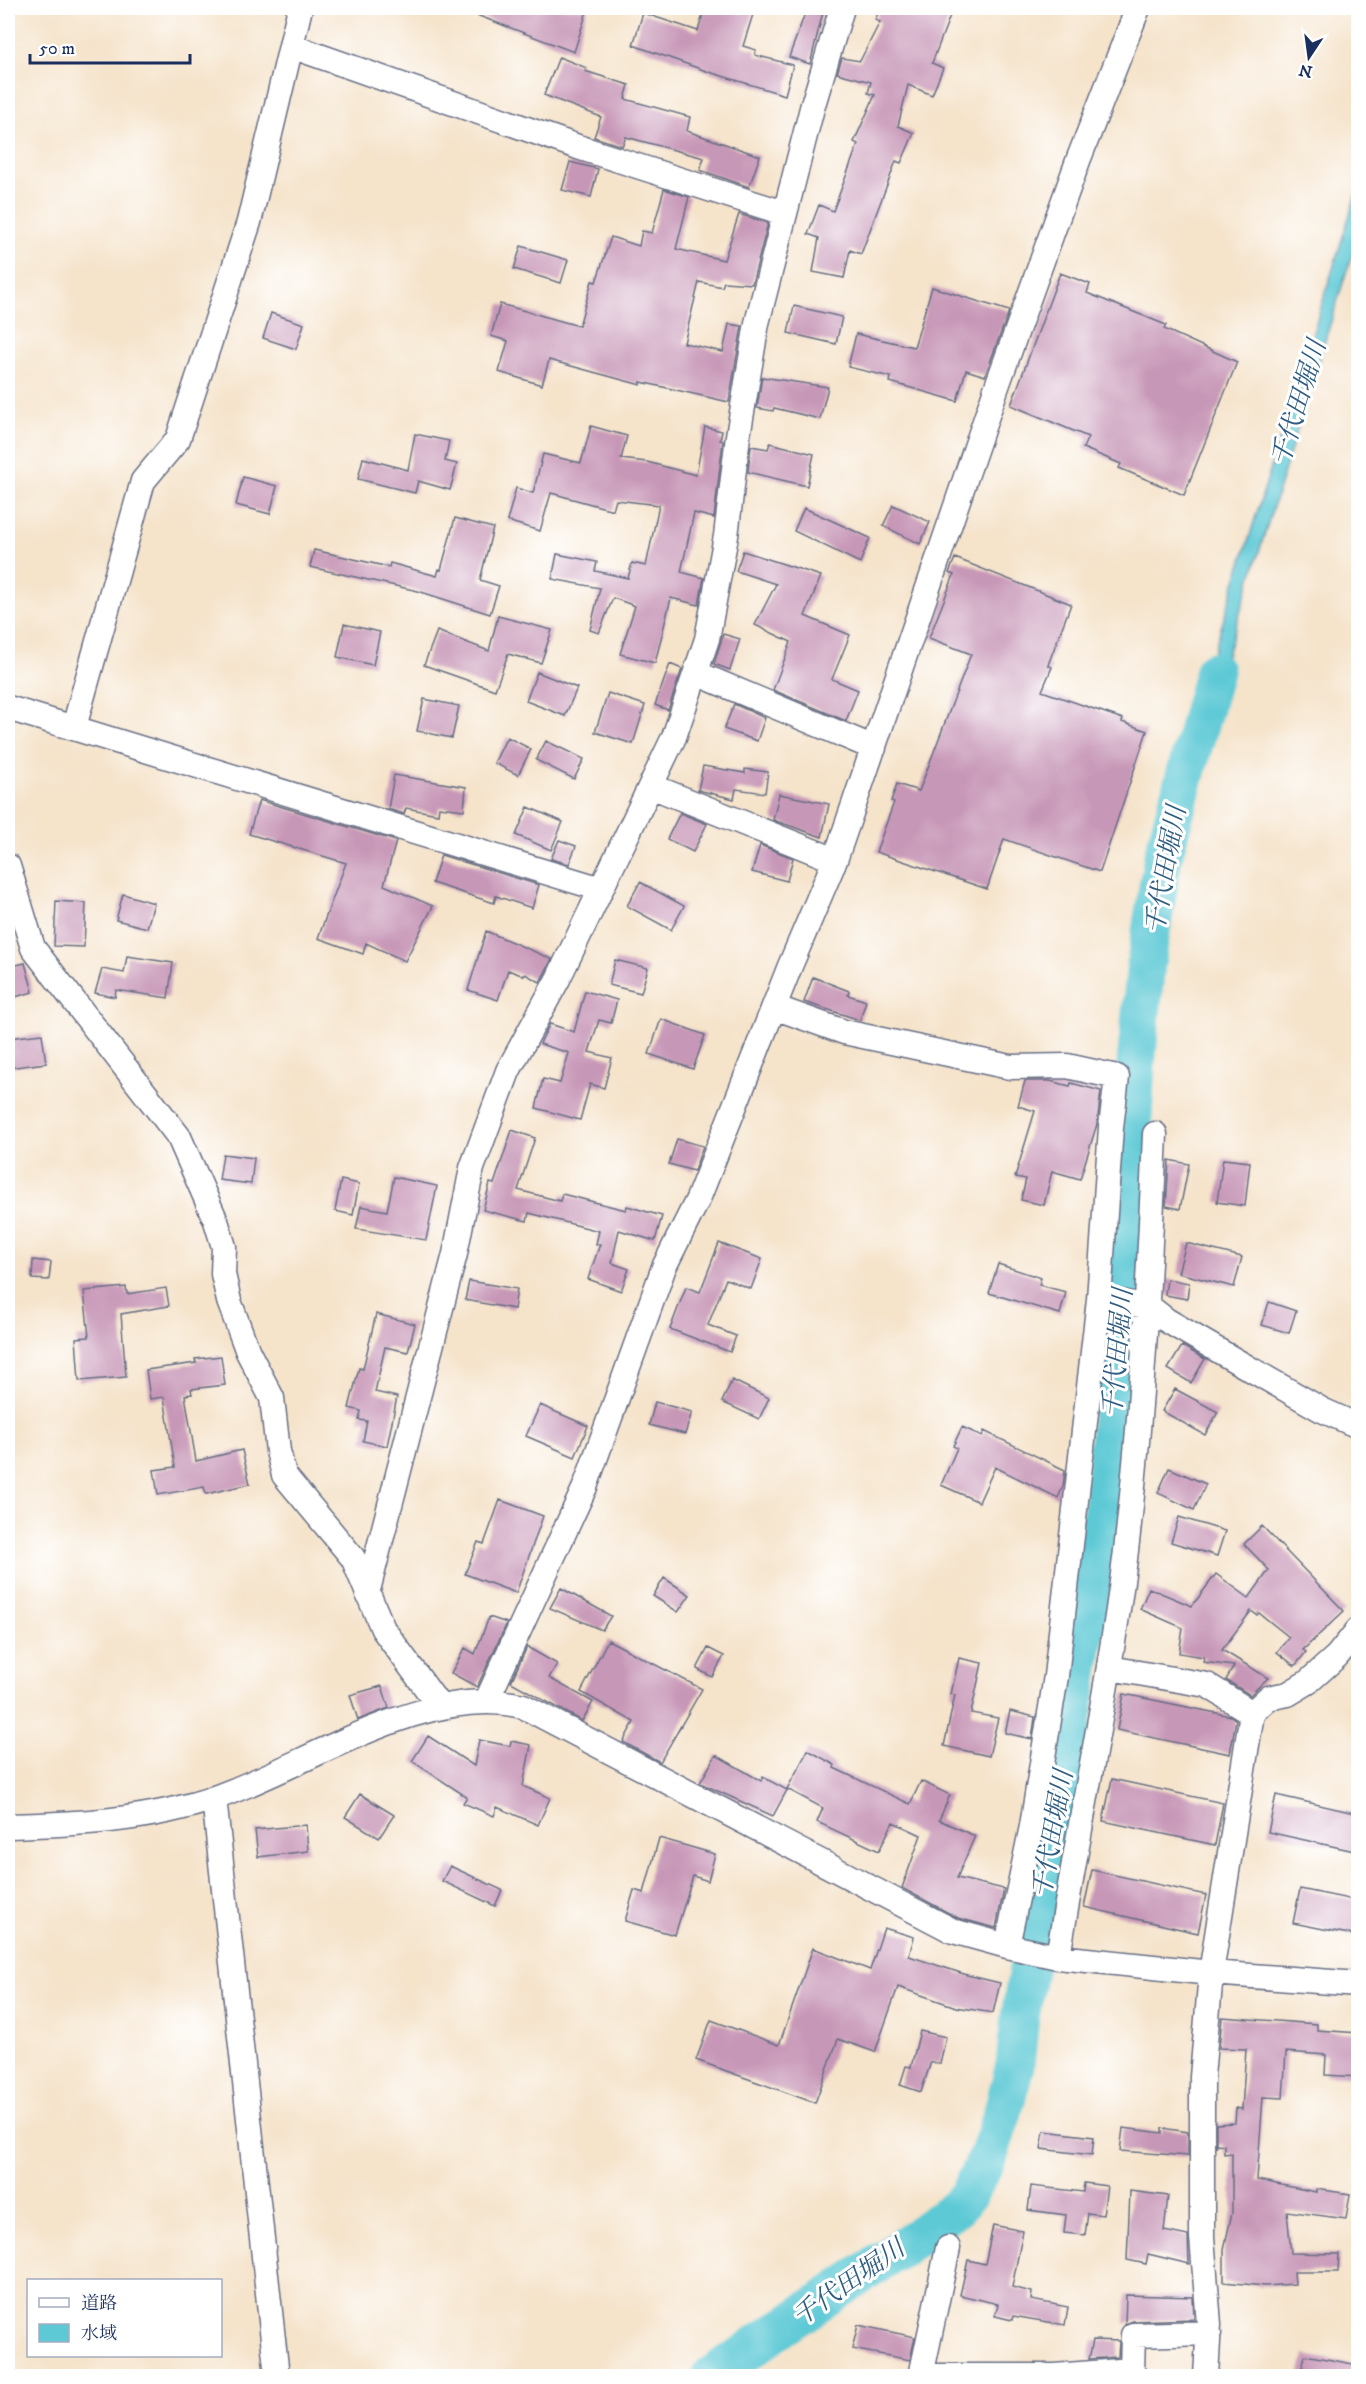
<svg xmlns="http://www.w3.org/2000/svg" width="1366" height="2384" viewBox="0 0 1366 2384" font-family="'IM FELL DW Pica','Noto Serif JP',serif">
<rect width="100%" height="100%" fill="#fff"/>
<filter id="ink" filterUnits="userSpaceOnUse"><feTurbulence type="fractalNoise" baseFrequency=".0167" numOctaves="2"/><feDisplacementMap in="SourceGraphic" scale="12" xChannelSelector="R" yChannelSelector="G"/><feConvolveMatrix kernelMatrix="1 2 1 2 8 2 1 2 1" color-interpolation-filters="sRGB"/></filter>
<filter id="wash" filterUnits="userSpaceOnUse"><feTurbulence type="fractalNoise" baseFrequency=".008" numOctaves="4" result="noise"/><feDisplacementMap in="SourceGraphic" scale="24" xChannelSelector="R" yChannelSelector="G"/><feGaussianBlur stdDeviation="1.35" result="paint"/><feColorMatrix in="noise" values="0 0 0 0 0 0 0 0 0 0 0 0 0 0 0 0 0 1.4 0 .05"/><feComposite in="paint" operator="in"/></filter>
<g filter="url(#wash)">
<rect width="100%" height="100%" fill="#f5e3ca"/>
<path fill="#5dc9d5" stroke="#3c7c9a" stroke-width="1.5" d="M1358,188V235L1205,725L1192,721Z"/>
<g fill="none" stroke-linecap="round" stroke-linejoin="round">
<path stroke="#5dc9d5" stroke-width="39" d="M711,2376L901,2248L956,2208L968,2195L989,2154L1002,2115L1015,2065L1020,2017L1052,1826L1070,1736L1102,1515L1123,1297L1136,1064L1146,963L1163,856L1214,671"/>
</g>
<g id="blocks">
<path fill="#c797b7" d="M458,8H588L574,52Z
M705,8H755L743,46L756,50L755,55L793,65L785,95L709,72L633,45L643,13L698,31Z
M807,8H824L810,64L789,57Z
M880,8H910L923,13L925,8H935L951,13L932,63L943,68L932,95L908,85L898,126L914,133L901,163L896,161L861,254L850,250L844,278L813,272L819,238L808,234L819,205L833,211L858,144L854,142L875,95L868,93L871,82L837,73L842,58L860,61L880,22L875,20Z
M559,57L587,68L585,71L629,85L625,99L690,117L687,131L760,156L749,187L700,170L704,158L626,137L622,146L594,137L601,117L544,95Z
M570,162L598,169L591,197L562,190Z
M664,189L689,197L676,249L724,260L739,214L768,223L752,284L724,282L722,287L699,282L684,343L723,352L729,324L742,326L729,402L641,382V385L549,360L542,385L499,372L508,341L491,336L500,304L579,326L592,281L596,282L611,237L639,246L642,231L652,233Z
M521,246L568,260L561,283L514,269Z
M1060,273L1090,284L1087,293L1166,325L1164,329L1237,362L1184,495L1119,468L1121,464L1083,448L1088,437L1011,405Z
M932,287L1009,311L985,376L966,370L957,401L890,382L891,377L848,367L856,334L914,347Z
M794,306L842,317L836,344L788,333Z
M271,313L304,324L296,349L263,338Z
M762,377L828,387L820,419L774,408L773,411L757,408Z
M591,426L627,436L621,459L647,462L696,475L705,427L722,431L720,440L723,441L714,518L694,513L681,572L704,578L699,605L671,598L655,663L620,654L635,606L613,598L599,633L590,630L600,588L552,579L557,554L597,562L595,571L628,578L632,563L646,566L659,505L616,500L613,510L551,493L540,531L507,521L516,488L533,493L543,454L581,463Z
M415,434L449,441L445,461L457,464L450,490L418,481L415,493L358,479L363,458L408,470Z
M770,443L814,454L807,486L748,472L751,446L768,449Z
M243,477L277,486L270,514L236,505Z
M893,505L930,522L920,544L883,526Z
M804,508L870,538L860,563L794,531Z
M455,518L493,528L480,580L499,586L490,614L418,591L310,567L314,550L389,567L390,563L437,576L439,569L441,570Z
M743,551L821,576L805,616L850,635L832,679L858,690L846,721L773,690L791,642L755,625L776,584L736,571Z
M955,558L1071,604L1048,665L1052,667L1042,691L1123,719L1122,722L1147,731L1100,872L1004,839L987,889L876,852L894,802L891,801L897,784L919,791L971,654L929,638L954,575L949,573Z
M498,616L552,630L541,663L508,654L495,690L424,665L437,631L489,651Z
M344,624L380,632L373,665L337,657Z
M723,634L740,639L730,670L714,664Z
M670,664L682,669L668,710L655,705Z
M537,672L577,688L565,716L526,701Z
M608,693L645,705L633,744L595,732Z
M424,699L459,706L452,738L417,731Z
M734,704L765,718L757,741L724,729Z
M507,737L531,749L518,775L494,763Z
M546,741L584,759L574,779L536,760Z
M703,766L745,773V769L768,772L765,793L736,789L734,799L698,790Z
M394,775L466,787L464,810L439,807L438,814L406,808L404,814L388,809Z
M779,794L829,804L822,837L773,820Z
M259,800L396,841L384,885L433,906L405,961L366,943L363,954L318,938L346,863L249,834Z
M528,807L563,822L551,850L516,835Z
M680,813L707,824L693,852L667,839Z
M559,840L576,846L569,864L551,859Z
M760,845L793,858L787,881L752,872Z
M441,855L539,885L532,908L496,896L494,903L432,883Z
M640,882L684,906L671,930L627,906Z
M123,894L154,903L147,928L116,920Z
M56,901L86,903L84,947L54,946Z
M486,931L552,959L540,982L525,974L524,976L508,970L498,1000L468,990Z
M127,956L173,963L168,998L116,990L115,997L95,993L102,969L124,973Z
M615,960L648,968L641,993L609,985Z
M25,963L33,992L8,999V967Z
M813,977L849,991L848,995L866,1001L860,1020L804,1002Z
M585,991L617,1000L611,1023L599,1020L589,1052L612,1058L604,1088L590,1084L580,1120L536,1108L543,1079L560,1083L569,1053L540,1044L542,1039L550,1024L574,1032Z
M661,1019L705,1035L693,1069L649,1054Z
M42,1034L46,1063L8,1068V1038Z
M1025,1081H1050L1070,1086L1071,1083L1101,1091L1097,1124L1080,1179L1052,1171L1044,1205L1021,1200L1026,1179L1015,1177L1035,1111L1018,1106Z
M512,1130L535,1138L518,1190L560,1201L562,1194L626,1210L627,1206L662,1216L655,1241L619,1230L612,1263L629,1269L621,1291L588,1279L600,1244H596L599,1231L529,1213L527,1221L483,1210L490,1183L494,1184Z
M677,1139L703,1146L694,1171L669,1164Z
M223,1154L254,1158L251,1184L219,1180Z
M1223,1159L1250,1162L1245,1206L1217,1202Z
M1169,1160L1189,1164L1180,1209L1166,1206Z
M394,1177L437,1186L426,1240L356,1229L361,1206L387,1211Z
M341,1180L359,1184L353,1215L335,1211Z
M719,1243L762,1259L751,1289L726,1279L708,1325L736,1336L730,1352L670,1329L686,1287L700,1292Z
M1186,1243L1242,1257L1234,1287L1178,1273Z
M33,1260L51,1262L49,1280L32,1279Z
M998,1264L1041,1278L1039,1285L1066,1292L1060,1314L989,1293Z
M1167,1279L1189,1283L1187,1299L1165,1295Z
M469,1281L517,1289L514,1309L465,1300Z
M126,1287L127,1294L166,1288L169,1306L121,1314L126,1377L79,1381L76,1338L89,1337L84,1291Z
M1269,1302L1296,1311L1289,1333L1262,1325Z
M376,1314L415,1324L408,1352L385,1347L375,1392L397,1397L387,1446L363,1441L367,1421L359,1420L361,1411L349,1408L359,1368L363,1369Z
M1182,1346L1205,1359L1191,1383L1168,1369Z
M221,1356L225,1385L191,1389L192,1394L185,1395L196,1461L242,1450L250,1484L206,1494L204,1487L158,1495L154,1470L175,1467L164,1397L150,1399L146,1370L196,1363L195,1359Z
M732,1380L769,1398L759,1419L722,1402Z
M1175,1389L1218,1412L1205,1435L1162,1411Z
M655,1402L692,1412L685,1434L649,1425Z
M540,1405L588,1426L575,1457L526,1436Z
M962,1427L982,1436L984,1431L1065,1470L1063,1486L1058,1498L995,1467L979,1502L941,1485L957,1448L953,1446Z
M1169,1468L1206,1484L1194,1510L1158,1493Z
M500,1500L543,1516L516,1593L465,1574L478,1542L484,1544Z
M1179,1517L1225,1531L1217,1556L1171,1542Z
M1262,1526L1344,1611L1303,1650L1306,1652L1295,1666L1277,1652L1289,1637L1259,1613L1257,1615L1251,1611L1222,1650L1268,1678L1250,1695L1226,1680L1234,1666L1203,1662L1204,1657L1179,1653L1183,1628L1140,1609L1149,1588L1192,1606L1216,1574L1249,1598L1269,1570L1244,1544Z
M664,1578L690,1595L678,1612L653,1596Z
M561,1588L611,1616L602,1630L550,1608Z
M489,1617L507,1623L477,1687L451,1673L465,1648L475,1654Z
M608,1640L702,1689L660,1762L623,1742L634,1722L581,1692Z
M527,1647L557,1664L549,1678L593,1702L582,1721L511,1682Z
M708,1648L724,1656L712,1677L697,1669Z
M959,1658L982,1663L971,1713L998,1718L989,1756L944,1746L955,1695L951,1694Z
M382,1686L389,1708L358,1720L350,1695Z
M1124,1694L1231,1716L1236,1720L1230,1754L1117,1730Z
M1010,1711L1035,1717L1032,1739L1005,1733Z
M428,1736L474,1766L479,1740L510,1746L511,1741L531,1745L523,1786L550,1798L538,1825L497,1807L494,1816L463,1803L467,1797L412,1761Z
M808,1750L835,1765L834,1768L910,1804L921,1781L950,1795L939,1820L975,1836L957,1878L1004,1889L996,1928L958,1918L902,1888L921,1835L893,1822L879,1851L817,1822L823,1808L787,1789Z
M716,1755L761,1781L763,1777L787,1790L773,1816L700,1783Z
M1112,1779L1223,1803L1215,1845L1103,1821Z
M360,1794L394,1815L379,1838L345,1817Z
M1276,1795L1359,1814V1852L1268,1832Z
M306,1825L308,1851L258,1857L255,1830Z
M659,1838L715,1854L708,1881L693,1876L675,1935L625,1921L634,1890L644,1893Z
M450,1866L502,1890L495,1906L442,1881Z
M1092,1870L1206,1895L1198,1933L1084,1907Z
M1300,1889L1359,1901V1936L1293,1923Z
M884,1928L914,1937L909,1956L967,1975L1000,1983L993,2013L956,2007L898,1987L875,2052L838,2039L815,2103L696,2060L711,2020L779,2045L813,1948L870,1970Z
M1222,2017L1317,2024V2030L1359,2033V2077L1325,2075L1326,2055L1286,2052L1283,2098L1263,2097L1257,2180L1316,2192V2189L1350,2194L1346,2219L1287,2211L1291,2253L1339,2254L1338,2272H1294L1295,2284L1265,2286L1224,2282V2249L1232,2213V2153L1224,2154V2145L1217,2144L1216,2147V2124L1235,2123L1236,2108L1242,2109L1246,2049L1219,2048Z
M920,2031L946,2037L940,2064L931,2062L921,2092L900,2085L906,2066L911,2067Z
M1123,2128L1162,2133V2128L1188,2132V2156L1120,2151Z
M1044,2131L1094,2137L1092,2155L1041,2149Z
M1084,2183L1107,2186L1103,2215L1088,2213L1085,2235L1064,2233L1066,2215L1028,2210L1031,2186L1083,2192Z
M1130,2191L1168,2196L1164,2231L1188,2236L1189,2264L1148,2254L1146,2264L1127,2260Z
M993,2225L1023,2231L1012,2287L1032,2292L1031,2300L1068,2307L1065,2325L1013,2316L1012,2320L995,2316L998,2304L960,2295L968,2260L985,2264Z
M1126,2295L1193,2297L1194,2319L1133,2321L1125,2324Z
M858,2325L915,2337L910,2360L852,2349Z
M1093,2340L1119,2341L1118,2357L1089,2359Z
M1305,2355L1359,2365V2376H1300Z"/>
</g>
</g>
<g filter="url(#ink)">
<use href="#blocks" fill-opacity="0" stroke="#676e84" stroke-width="1.5"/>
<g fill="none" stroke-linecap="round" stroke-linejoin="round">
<g stroke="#676e84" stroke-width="27">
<path id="minor" d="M291,46L578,147L784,213
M696,673L874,748
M8,708L601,889
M74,727L143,481L178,439L249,222L300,8
M651,786L835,860
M8,866L33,948L179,1137L216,1221L224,1247L223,1274L229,1301L248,1352L272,1398L278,1451L284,1475L353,1558L383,1629L440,1707
M774,1007L844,1032L1010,1067L1067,1066L1117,1077L1111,1127L1099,1299L1056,1676L1032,1826L1007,1946
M1099,1299L1148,1306L1166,1320L1238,1362L1322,1410L1358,1426
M368,1590L455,1254L472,1168L508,1071L558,979L674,737L707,639L726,536L738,436L757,323L812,108L842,8
M1110,1668L1207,1685L1252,1713L1211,1973L1202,2077V2237L1209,2324L1206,2376
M487,1700L585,1487L664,1267L698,1199L790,966L835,860L997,386L1079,158L1138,8
M1252,1713L1268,1698L1288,1694L1308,1682L1337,1656L1358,1630
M214,1798L277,2376
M8,1826C77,1824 147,1821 214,1798C307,1766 424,1683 523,1706L953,1931L1007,1946L1058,1957L1211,1973L1358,1984
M1058,1957C1079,1824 1108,1692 1125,1559C1142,1418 1149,1276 1155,1134
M921,2376H1054L1132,2370L1133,2335L1209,2333
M921,2376L948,2248"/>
</g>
<use href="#minor" stroke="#fff" stroke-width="24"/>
</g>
</g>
<g text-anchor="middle" stroke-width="6" stroke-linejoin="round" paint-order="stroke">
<g font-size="26" font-style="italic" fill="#2f5d82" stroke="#fff">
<text transform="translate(1298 403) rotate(-73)" y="9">千代田堀川</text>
<text transform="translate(1165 870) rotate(-80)" y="9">千代田堀川</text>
<text transform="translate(1117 1353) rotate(-85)" y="9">千代田堀川</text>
<text transform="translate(1052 1834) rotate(-80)" y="9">千代田堀川</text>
<text transform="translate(848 2282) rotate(-35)" y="9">千代田堀川</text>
</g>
</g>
<rect width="1366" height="2384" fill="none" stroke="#fff" stroke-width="30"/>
<rect x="27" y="2279" width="195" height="78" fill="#ffffff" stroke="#a4acbf" stroke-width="1.5"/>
<rect x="39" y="2298" width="30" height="9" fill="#ffffff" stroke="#a4acbf" stroke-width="1.5"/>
<text x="81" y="2309" font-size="18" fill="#1b2f5e">道路</text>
<rect x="39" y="2324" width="30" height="18" fill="#5dc9d5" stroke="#a4acbf" stroke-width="1.5"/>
<text x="81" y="2339" font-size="18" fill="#1b2f5e">水域</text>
<g transform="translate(1309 57) rotate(193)" stroke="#ffffff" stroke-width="4.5" paint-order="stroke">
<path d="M0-4.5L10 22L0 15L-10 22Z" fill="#1b2f5e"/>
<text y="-9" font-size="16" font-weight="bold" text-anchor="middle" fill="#1b2f5e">N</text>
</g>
<path d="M30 54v9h160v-9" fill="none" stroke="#1b2f5e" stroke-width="3"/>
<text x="39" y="54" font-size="18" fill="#1b2f5e" stroke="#ffffff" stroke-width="4.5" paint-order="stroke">50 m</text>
</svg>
